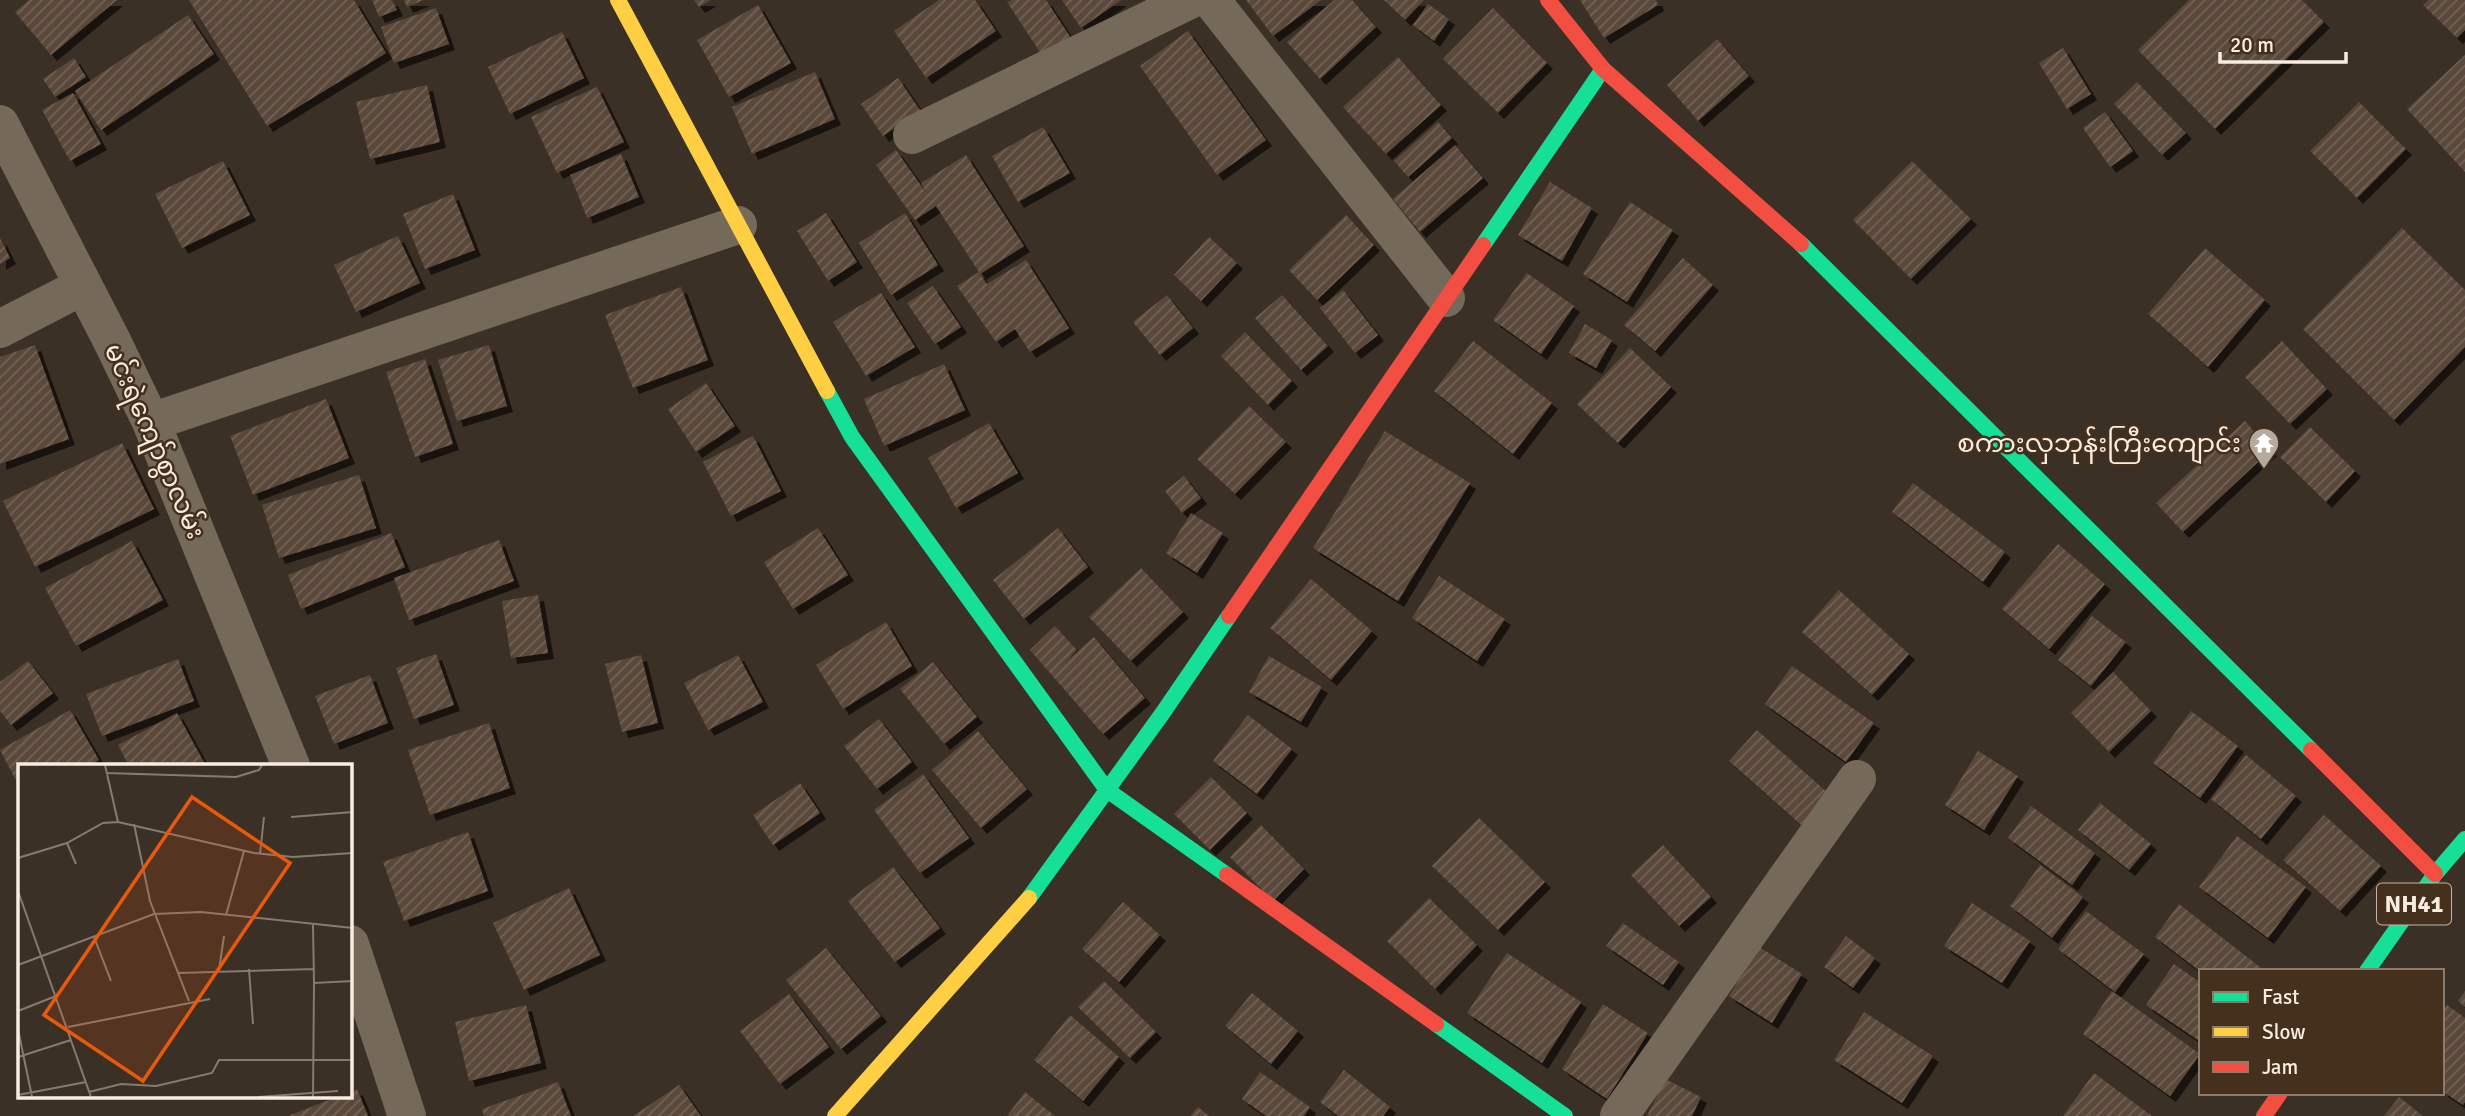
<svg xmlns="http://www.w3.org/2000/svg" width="2465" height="1116" viewBox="0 0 2465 1116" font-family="Signika,'Noto Sans Myanmar',sans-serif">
<defs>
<pattern id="building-hatch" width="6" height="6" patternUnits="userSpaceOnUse" patternTransform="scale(1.75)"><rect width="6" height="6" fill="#5a483a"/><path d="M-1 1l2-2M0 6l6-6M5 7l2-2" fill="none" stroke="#726356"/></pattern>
<filter id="shadow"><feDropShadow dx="6" dy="6" stdDeviation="0" flood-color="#0009"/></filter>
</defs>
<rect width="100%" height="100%" fill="#3b3025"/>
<path fill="url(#building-hatch)" filter="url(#shadow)" d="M29,0H117L51,55L15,12Z
M189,0H354L386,53L267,126Z
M372,0H392L397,10L379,17Z
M404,0H424L407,7Z
M694,0H711L699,7Z
M939,0H975L996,31L926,78L894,31Z
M1011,0H1046L1075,44L1047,63L1007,2Z
M1062,0H1121L1081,28Z
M1246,0H1321L1273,36Z
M1334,0H1352L1376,27L1320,79L1287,42Z
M1384,0H1424L1405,20Z
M1580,0H1656L1658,5L1604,38Z
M2189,0H2302L2324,22L2215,129L2138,50Z
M2428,0H2465V30L2457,38L2423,5Z
M1428,4L1449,19L1434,41L1413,25Z
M758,5L791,63L729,97L697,40Z
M436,8L449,44L394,63L381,27Z
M1493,8L1547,63L1498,113L1443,59Z
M188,15L214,54L101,130L75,91Z
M1188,31L1266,140L1217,175L1140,66Z
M562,32L584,78L510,114L488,67Z
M1717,39L1749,76L1698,121L1667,85Z
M2063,48L2091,94L2067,109L2039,63Z
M2465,55V172L2407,109Z
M1398,57L1441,105L1386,154L1343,107Z
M74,58L86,77L55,97L43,79Z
M815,72L835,119L752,154L732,107Z
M898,78L920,110L883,136L861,104Z
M2137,82L2186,133L2162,155L2114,104Z
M427,85L440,142L370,159L356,102Z
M597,87L624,142L557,173L531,117Z
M73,93L101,144L70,161L42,110Z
M2359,102L2406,149L2357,198L2310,151Z
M2105,112L2133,151L2110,167L2083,128Z
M1438,122L1452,138L1408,177L1394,161Z
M1043,127L1070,173L1018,202L992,156Z
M1455,145L1483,178L1420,232L1393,199Z
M896,150L927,194L921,183L966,155L1024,246L980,274L987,284L1026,260L1069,328L1030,352L1015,329L996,342L957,286L979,272L936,206L915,220L876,165Z
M621,154L639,197L587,218L570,175Z
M223,161L250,215L182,248L155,194Z
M1912,161L1971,219L1911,279L1853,220Z
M1550,182L1592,208L1562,261L1518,235Z
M453,194L475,250L425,269L403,214Z
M1630,202L1673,230L1627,302L1583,274Z
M826,213L857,262L828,281L797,231Z
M905,213L938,265L891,295L859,243Z
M1346,215L1374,245L1317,300L1289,270Z
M2402,228L2465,290V347L2394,420L2303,329Z
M398,236L420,283L356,312L334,265Z
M1209,237L1237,263L1201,301L1174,275Z
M0,238L10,258L0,264Z
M2205,248L2265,300L2208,367L2148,314Z
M1683,258L1713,285L1655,351L1624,325Z
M1527,273L1574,306L1541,354L1493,320Z
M933,286L961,327L935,344L907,303Z
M681,287L708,360L633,388L605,315Z
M1343,290L1378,335L1355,353L1320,308Z
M881,293L915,347L866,376L833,322Z
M1167,295L1193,328L1160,355L1133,322Z
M1282,295L1328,346L1301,370L1255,318Z
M1585,324L1612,340L1596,368L1569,353Z
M1245,332L1292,381L1268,405L1221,356Z
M1473,341L1552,403L1513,454L1434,391Z
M2282,341L2327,389L2290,424L2245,377Z
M35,345L69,439L0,464V357Z
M489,345L507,406L457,421L438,360Z
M1630,348L1671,387L1618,443L1577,404Z
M425,359L453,444L415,457L386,372Z
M944,364L965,410L884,446L864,399Z
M706,383L735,426L696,452L668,409Z
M326,399L349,458L253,495L230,436Z
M1249,406L1286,442L1235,494L1197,459Z
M2245,421L2271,450L2183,532L2156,503Z
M989,423L1018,473L956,508L928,458Z
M2310,427L2355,471L2326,502L2280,457Z
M1385,431L1470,483L1398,601L1313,548Z
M753,436L781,491L731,516L703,462Z
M122,443L154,509L35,567L3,501Z
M359,475L376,528L279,558L262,505Z
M1184,476L1201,498L1182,513L1165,491Z
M1913,483L2005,552L1983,582L1892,512Z
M1191,513L1223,533L1197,573L1166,553Z
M818,528L848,575L793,609L764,562Z
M1058,528L1088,567L1024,619L993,580Z
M391,533L405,567L301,609L288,575Z
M499,540L514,581L409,620L394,578Z
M132,541L163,600L76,646L45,588Z
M2058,544L2105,584L2049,649L2002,609Z
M1141,568L1183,612L1131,661L1089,617Z
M1439,576L1505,619L1477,661L1412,618Z
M1311,579L1372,631L1331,680L1270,628Z
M1839,590L1909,654L1872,695L1802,632Z
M538,595L548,653L511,658L502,601Z
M2092,616L2126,642L2091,686L2058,660Z
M886,622L912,666L843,709L816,665Z
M1055,626L1077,650L1061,666L1094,637L1145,698L1103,734L1030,650Z
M436,654L454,705L414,719L396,668Z
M641,655L658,723L622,732L605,664Z
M738,655L763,702L708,730L684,683Z
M1269,656L1322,687L1301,722L1249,692Z
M178,659L194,701L102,736L86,694Z
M28,661L53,693L11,725L0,711V682Z
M933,662L977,717L944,744L900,689Z
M1792,666L1874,723L1846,762L1765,704Z
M2113,672L2151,711L2109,752L2071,713Z
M370,675L388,723L334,744L315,696Z
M70,710L99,760L89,766H19V786L0,750Z
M2191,711L2238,746L2200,798L2153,763Z
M177,713L206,766H129L118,745Z
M1248,715L1292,749L1257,794L1213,761Z
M879,719L912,762L877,789L844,746Z
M489,723L510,788L430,815L408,750Z
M1757,730L1829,794L1801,825L1729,761Z
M978,731L1027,789L981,828L932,770Z
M1978,751L2018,776L1984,830L1945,805Z
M2246,755L2296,796L2261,839L2211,799Z
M923,774L969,838L920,873L874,810Z
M1211,777L1247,813L1210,850L1174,814Z
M800,783L820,813L773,845L753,815Z
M2100,803L2151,844L2129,870L2078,830Z
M2031,806L2095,853L2072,885L2008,838Z
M2324,815L2381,866L2340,911L2283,860Z
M1479,818L1545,882L1498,930L1432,866Z
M1261,825L1304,869L1273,901L1230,857Z
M468,832L488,891L404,921L383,862Z
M2237,836L2306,887L2268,938L2199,887Z
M1663,845L1711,897L1679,926L1631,875Z
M2040,865L2083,897L2052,938L2010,906Z
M893,867L940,928L895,962L848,901Z
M569,888L600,955L524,990L493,923Z
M1429,898L1477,945L1435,989L1387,941Z
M1123,902L1160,935L1119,982L1082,949Z
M1972,903L2030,941L2002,983L1944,946Z
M2179,904L2265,971L2201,972L2155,937Z
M2086,911L2144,954L2115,992L2058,949Z
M1623,923L1679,962L1663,985L1606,946Z
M1846,936L1875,958L1853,988L1824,967Z
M1759,947L1802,974L1772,1023L1729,996Z
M826,948L881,1016L841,1049L786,980Z
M1507,953L1581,1002L1542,1063L1467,1013Z
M2174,964L2201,983V1042L2146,1005Z
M1104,981L1156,1032L1130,1058L1078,1007Z
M2112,991L2200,1054L2170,1096L2083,1034Z
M2465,991V1007L2458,1001Z
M1252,993L1298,1031L1271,1064L1225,1026Z
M789,994L829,1047L780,1084L740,1031Z
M1603,1004L1648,1033L1607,1099L1562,1069Z
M526,1005L541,1063L469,1081L455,1022Z
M2447,1005L2465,1018V1102L2463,1105L2442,1091V1012Z
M1864,1012L1933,1056L1902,1103L1834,1060Z
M1070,1015L1119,1057L1083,1101L1034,1060Z
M1344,1070L1390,1107L1383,1116H1338L1320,1102Z
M1260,1072L1310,1107L1304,1116H1266L1242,1099Z
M2094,1073L2152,1116H2063Z
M1665,1079L1701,1097L1692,1116H1647Z
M558,1082L571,1116H484L482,1109Z
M679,1085L701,1116H633Z
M357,1089L368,1116H288L337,1097H350V1092Z
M1025,1092L1055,1116H1007Z
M2399,1097L2423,1116H2384Z
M1198,1107L1209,1116H1190Z"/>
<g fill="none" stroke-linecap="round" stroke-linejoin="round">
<path stroke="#75695a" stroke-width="38" d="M1211,0L1446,298
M0,124L112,341L151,422L291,766
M912,135L1190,0
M0,329L83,286
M151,422L738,225
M350,944L407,1116
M1619,1116L1857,779"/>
<path stroke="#16e098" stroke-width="16" d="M1801,244L2311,750
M1483,245L1603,69
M827,391L852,437L1107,790L1227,875
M1029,898L1162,714L1229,616
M2367,971L2435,874L2465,839
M1436,1024L1565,1116"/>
<path stroke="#ffcf43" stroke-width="16" d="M618,0L827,391
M835,1116L1029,898"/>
<path stroke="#f24e42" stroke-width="16" d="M1548,0L1603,69L1801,244
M1229,616L1483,245
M2311,750L2435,874
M1227,875L1436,1024
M2264,1116L2280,1093"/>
</g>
<defs>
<g id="temple-pin" transform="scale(1.575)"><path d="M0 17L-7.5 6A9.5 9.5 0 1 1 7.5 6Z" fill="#b6aa9f" stroke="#44301c"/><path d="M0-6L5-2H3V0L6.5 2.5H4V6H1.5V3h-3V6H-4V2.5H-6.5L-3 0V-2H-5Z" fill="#fff"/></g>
</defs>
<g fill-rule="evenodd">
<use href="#temple-pin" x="2264" y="443"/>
</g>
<g text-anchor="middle" stroke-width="5" stroke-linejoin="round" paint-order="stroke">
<rect fill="#44301c" stroke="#c3b4a5" stroke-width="2" x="2377" y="883.5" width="74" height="41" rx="5"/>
<g font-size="24" font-weight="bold" fill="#f9ece0">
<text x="2414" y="912">NH41</text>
</g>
<g font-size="26" fill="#f9ece0" stroke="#44301c">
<text transform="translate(155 441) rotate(66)" y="9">မင်းရဲကျော်စွာလမ်း</text>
</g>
<g font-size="26" fill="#f9ece0" stroke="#44301c" text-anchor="end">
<text x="2241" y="452">စကားလှဘုန်းကြီးကျောင်း</text>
</g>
</g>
<g transform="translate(18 764)">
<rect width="334" height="334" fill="#3b3025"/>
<path fill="none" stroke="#877b70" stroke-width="2" d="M87,1L100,58M88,9L218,13L241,6L244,1M273,53L335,48M116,60L132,137L171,237M49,79L58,100M242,90L246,53M0,94L49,79L85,59L100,58L236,89L275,93L335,89M0,127L73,333M208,151L226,87M295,161L296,219L335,217M76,173L93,217M0,201L136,150L183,148L335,164M231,205L235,260M201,206L206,172M160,209L296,205M0,247L38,232M50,263L192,235M0,265L14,333M0,293L53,276M71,328L103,320L138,322L194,309L201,296H335M0,331L68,318M240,333L320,327M295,333L296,219"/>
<path fill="#e8590c" fill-opacity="0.15" stroke="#e8590c" stroke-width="3.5" d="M174,33L272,99L125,317L26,251Z"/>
<rect width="334" height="334" fill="none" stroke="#f9ece0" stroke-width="3.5"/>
</g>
<rect x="2199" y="969" width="245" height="126" fill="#44301c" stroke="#8c7b6a" stroke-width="2"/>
<rect x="2213" y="992" width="35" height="10" fill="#16e098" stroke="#8c7b6a" stroke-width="2"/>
<text x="2262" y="1004" font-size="21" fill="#f9ece0">Fast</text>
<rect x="2213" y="1027" width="35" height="10" fill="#ffcf43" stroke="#8c7b6a" stroke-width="2"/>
<text x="2262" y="1039" font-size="21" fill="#f9ece0">Slow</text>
<rect x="2213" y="1062" width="35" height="10" fill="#f24e42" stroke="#8c7b6a" stroke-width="2"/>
<text x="2262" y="1074" font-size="21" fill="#f9ece0">Jam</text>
<path d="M2220 52v10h126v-10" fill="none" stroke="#f9ece0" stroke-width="3.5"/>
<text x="2230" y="52" font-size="21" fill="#f9ece0" stroke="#44301c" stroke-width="5" paint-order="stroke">20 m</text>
</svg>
